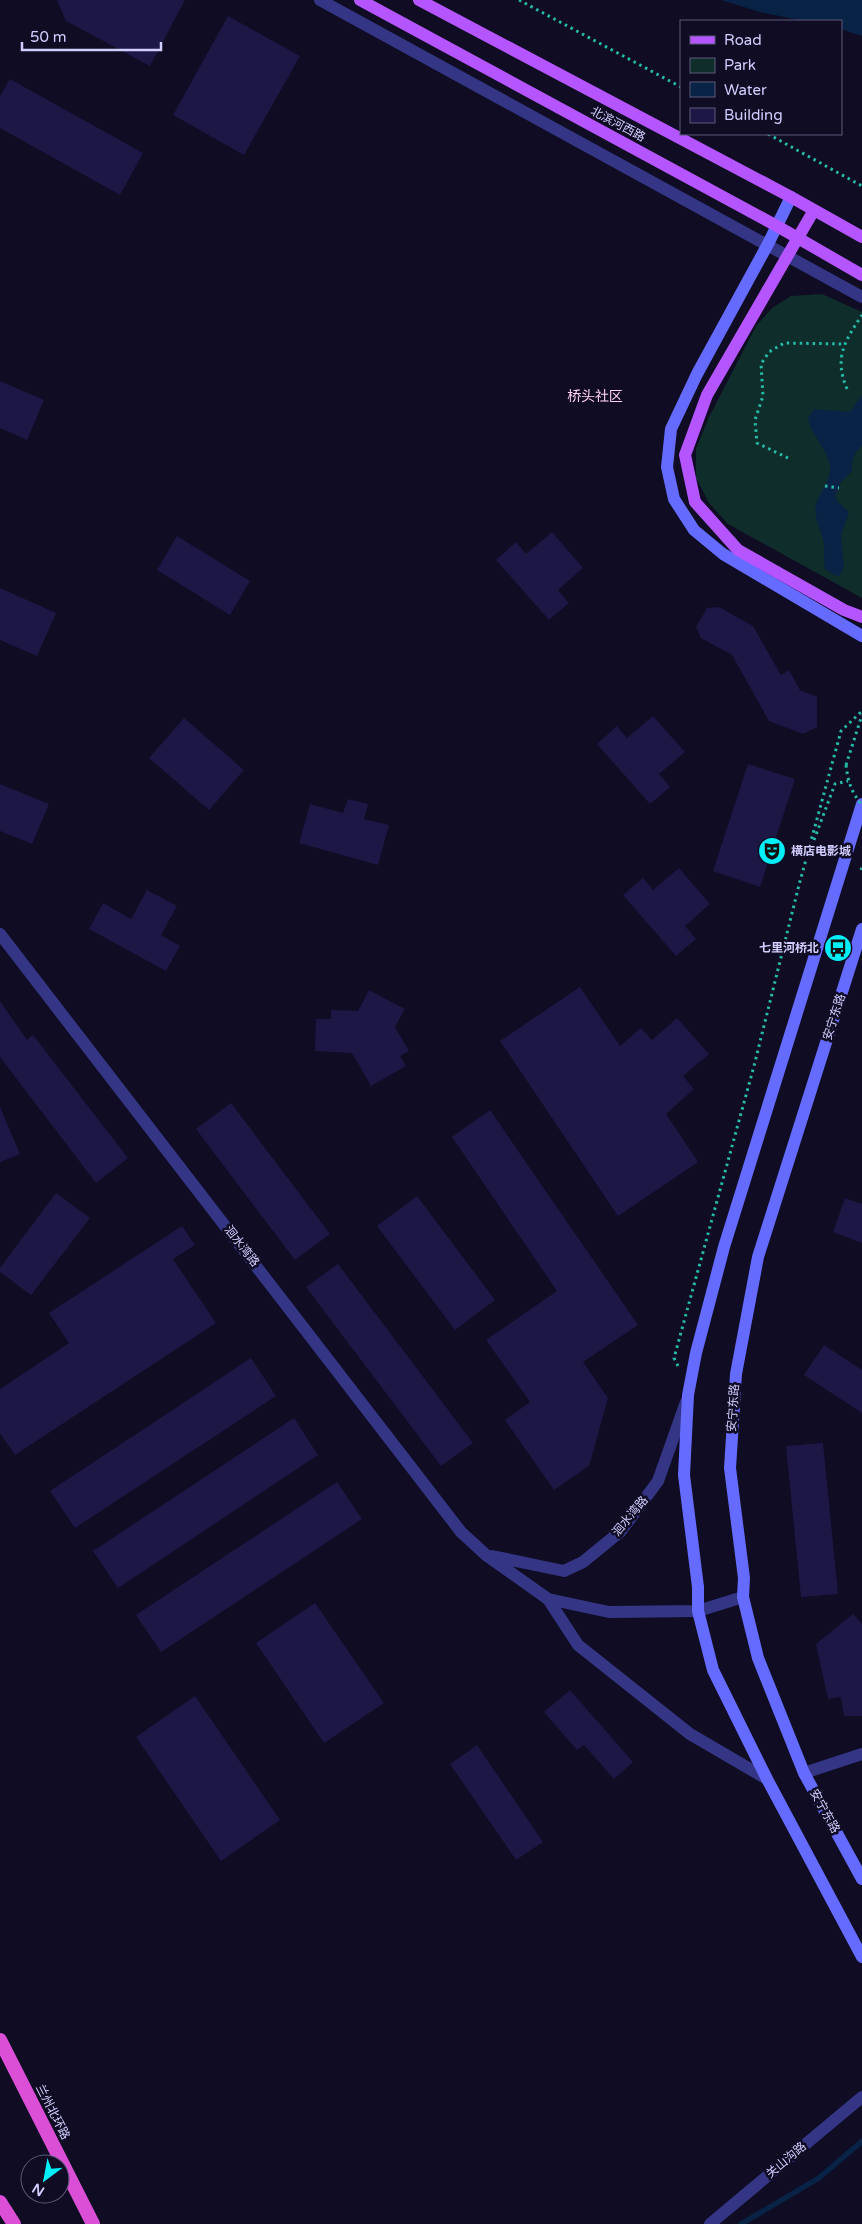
<svg xmlns="http://www.w3.org/2000/svg" width="862" height="2224" viewBox="0 0 862 2224" font-family="'Varela Round','Noto Sans SC',sans-serif">
<rect width="100%" height="100%" fill="#0f0c23"/>
<path fill="#0f2d2a" d="M822,294L862,312V598L728,524L709,503L696,478V449L708,419L756,326L772,308L791,296Z"/>
<path fill="#082346" d="M721,0H862V36L841,29V21H804L760,12Z
M862,395V445C854,453 852,459 852,471L841,482L835,496L838,502L849,512L841,536L844,567L839,576L834,575L825,569C823,561 825,553 824,546C823,531 813,521 816,505C819,491 832,481 830,466C827,448 811,435 808,418L814,409L850,412Z"/>
<g fill="none" stroke-linecap="round" stroke-linejoin="round">
<path stroke="#082346" stroke-width="5.5" d="M741,2224L819,2178L862,2141"/>
</g>
<path fill="#1d1745" d="M57,0H185L150,66L66,21Z
M228,16L300,56L244,155L173,115Z
M10,79L143,153L120,195L0,128V96Z
M0,381L44,400L27,440L0,428Z
M552,532L583,568L558,590L569,603L549,620L496,560L516,542L526,554Z
M177,536L250,581L230,615L157,570Z
M0,588L56,613L37,656L0,640Z
M719,607L753,626L781,675L789,670L800,690L817,697V727L803,734L769,721L732,655L701,638L696,627L707,608Z
M653,716L685,752L659,774L670,787L650,804L597,744L617,726L627,738Z
M184,718L244,770L209,810L149,758Z
M748,764L795,779L760,887L713,871Z
M0,784L49,804L32,844L0,831Z
M348,799L368,804L364,819L389,825L378,865L299,843L310,804L343,813Z
M679,868L710,904L685,926L696,939L676,956L623,895L643,878L653,890Z
M147,890L177,906L161,935L180,946L166,971L89,929L103,903L131,919Z
M580,987L620,1046L641,1028L652,1040L677,1018L709,1054L683,1076L694,1089L666,1114L698,1162L618,1216L500,1041Z
M369,990L405,1009L395,1027L409,1051L400,1056L406,1066L371,1086L352,1053L315,1051L316,1019H331V1010L358,1011Z
M0,1001L27,1040L33,1035L128,1158L96,1183L0,1057Z
M231,1103L330,1234L295,1260L196,1129Z
M0,1107L20,1154L0,1162Z
M490,1110L638,1325L583,1362L608,1398L589,1466L554,1490L505,1420L530,1402L486,1340L557,1291L452,1137Z
M56,1193L90,1218L31,1295L0,1272V1268Z
M417,1196L495,1300L455,1330L377,1226Z
M845,1198L862,1204V1243L833,1232Z
M182,1226L195,1245L173,1259L216,1323L15,1455L0,1433V1389L69,1343L49,1313Z
M338,1264L473,1443L441,1466L306,1287Z
M824,1345L862,1370V1413L804,1375Z
M251,1358L276,1396L75,1528L50,1491Z
M294,1418L318,1455L118,1588L93,1551Z
M823,1443L838,1594L801,1597L786,1446Z
M337,1482L362,1519L161,1652L136,1615Z
M315,1603L384,1703L324,1743L256,1643Z
M853,1614L862,1624V1716H844L841,1697L828,1699L816,1644Z
M570,1690L633,1762L614,1779L584,1745L577,1750L544,1712Z
M195,1696L280,1820L221,1861L136,1737Z
M477,1745L543,1842L516,1860L450,1764Z"/>
<g fill="none" stroke-linecap="round" stroke-linejoin="round">
<path stroke="#26bba9" stroke-width="3" stroke-dasharray="2.5 4" stroke-linecap="butt" d="M519,0L681,87
M768,134L862,186
M847,389C834,358 844,342 862,315
M788,458L757,443L755,420L763,396L761,364L769,352L784,343L845,344
M825,486L839,488
M846,765L862,715
M814,840L835,784L848,781
M861,870L862,867
M678,1366L674,1358L754,1066L799,885L841,731L862,711"/>
<path stroke="#343685" stroke-width="12" d="M320,0L862,297
M804,1773L862,1754
M710,2224L862,2097"/>
<path stroke="#343685" stroke-width="12" d="M0,934L461,1532L486,1555L548,1599L609,1612L698,1611L743,1597
M492,1556L564,1571L583,1562L621,1531L658,1481L686,1402
M548,1599L578,1645L690,1734L767,1779"/>
<path stroke="#656bff" stroke-width="12" d="M791,197L768,244L697,374L671,429L667,467L674,499L694,530L723,554L862,636
M862,804L724,1247L696,1353L688,1395L684,1475L698,1587V1611L713,1670L767,1779L862,1957
M862,929L758,1257L736,1374L730,1468L744,1578L743,1597L758,1658L804,1773L862,1879"/>
<path stroke="#b555ff" stroke-width="12" d="M360,0L777,226L862,275
M419,0L791,197L862,237
M814,210L707,395L685,455L695,502L738,550L844,610L862,617"/>
<path stroke="#da4fd6" stroke-width="14" d="M0,2040L93,2224
M0,2202L14,2224"/>
<path stroke="#26bba9" stroke-width="3" stroke-dasharray="2.5 4" stroke-linecap="butt" d="M846,765C848,781 851,792 862,805"/>
</g>
<defs>
<g id="theatre-disc" transform="scale(1.4375)"><circle r="9.5" fill="#00f0f9" stroke="#0f0c23"/><path d="M-5-5.5Q0-4 5-5.5V0Q5 5 0 6Q-5 5-5 0ZM-3.3-2.5H-1v1.5H-3.3ZM1-2.5H3.3v1.5H1ZM-2.8 1Q0 5.5 2.8 1Z" fill="#111"/></g>
<g id="bus-disc" transform="scale(1.4375)"><circle r="9.5" fill="#00f0f9" stroke="#0f0c23"/><path d="M-5-6H5V4H4V6H2V4H-2V6H-4V4H-5ZM-3.5-4V0h7V-4ZM-3.5 1.2v1.5H-2V1.2ZM2 1.2v1.5H3.5V1.2Z" fill="#111"/></g>
</defs>
<g fill-rule="evenodd">
<use href="#theatre-disc" x="772" y="851"/>
<use href="#bus-disc" x="838" y="948"/>
</g>
<g text-anchor="middle" stroke-width="5" stroke-linejoin="round" paint-order="stroke">
<g font-size="12" fill="#d1ceff" stroke="#0f0c23">
<text transform="translate(618 124) rotate(28)" y="4">北滨河西路</text>
<text transform="translate(834 1017) rotate(-72)" y="4">安宁东路</text>
<text transform="translate(242 1246) rotate(52)" y="4">洄水湾路</text>
<text transform="translate(733 1408) rotate(-86)" y="4">安宁东路</text>
<text transform="translate(630 1516) rotate(-50)" y="4">洄水湾路</text>
<text transform="translate(825 1811) rotate(61)" y="4">安宁东路</text>
<text transform="translate(53 2112) rotate(63)" y="4">兰州北环路</text>
<text transform="translate(786 2160) rotate(-40)" y="4">关山沟路</text>
</g>
<g font-size="12" font-weight="bold" fill="#d1ceff" stroke="#0f0c23" text-anchor="start">
<text x="791" y="855">横店电影城</text>
<text x="819" y="952" text-anchor="end">七里河桥北</text>
</g>
<g font-size="14" fill="#ffd0f1" stroke="#0f0c23">
<text x="595" y="401">桥头社区</text>
</g>
</g>
<rect x="680" y="20" width="162" height="115" fill="#0f0c23" stroke="#5d5a7b"/>
<rect x="690" y="36" width="25" height="8" fill="#b555ff" stroke="#5d5a7b"/>
<text x="724" y="45" font-size="15" fill="#d1ceff">Road</text>
<rect x="690" y="58" width="25" height="15" fill="#0f2d2a" stroke="#5d5a7b"/>
<text x="724" y="70" font-size="15" fill="#d1ceff">Park</text>
<rect x="690" y="82" width="25" height="15" fill="#082346" stroke="#5d5a7b"/>
<text x="724" y="95" font-size="15" fill="#d1ceff">Water</text>
<rect x="690" y="108" width="25" height="15" fill="#1d1745" stroke="#5d5a7b"/>
<text x="724" y="120" font-size="15" fill="#d1ceff">Building</text>
<g transform="translate(45 2179) rotate(212)"><circle r="24" fill="#0f0c23" stroke="#5d5a7b"/>
<path d="M0-4L9 19L0 12L-9 19Z" fill="#00f0f9"/>
<text y="-8" font-size="14" font-weight="bold" text-anchor="middle" fill="#d1ceff">N</text>
</g>
<path d="M22 42v8h139v-8" fill="none" stroke="#d1ceff" stroke-width="2.5"/>
<text x="30" y="42" font-size="15" fill="#d1ceff" stroke="#0f0c23" stroke-width="4" paint-order="stroke">50 m</text>
</svg>
